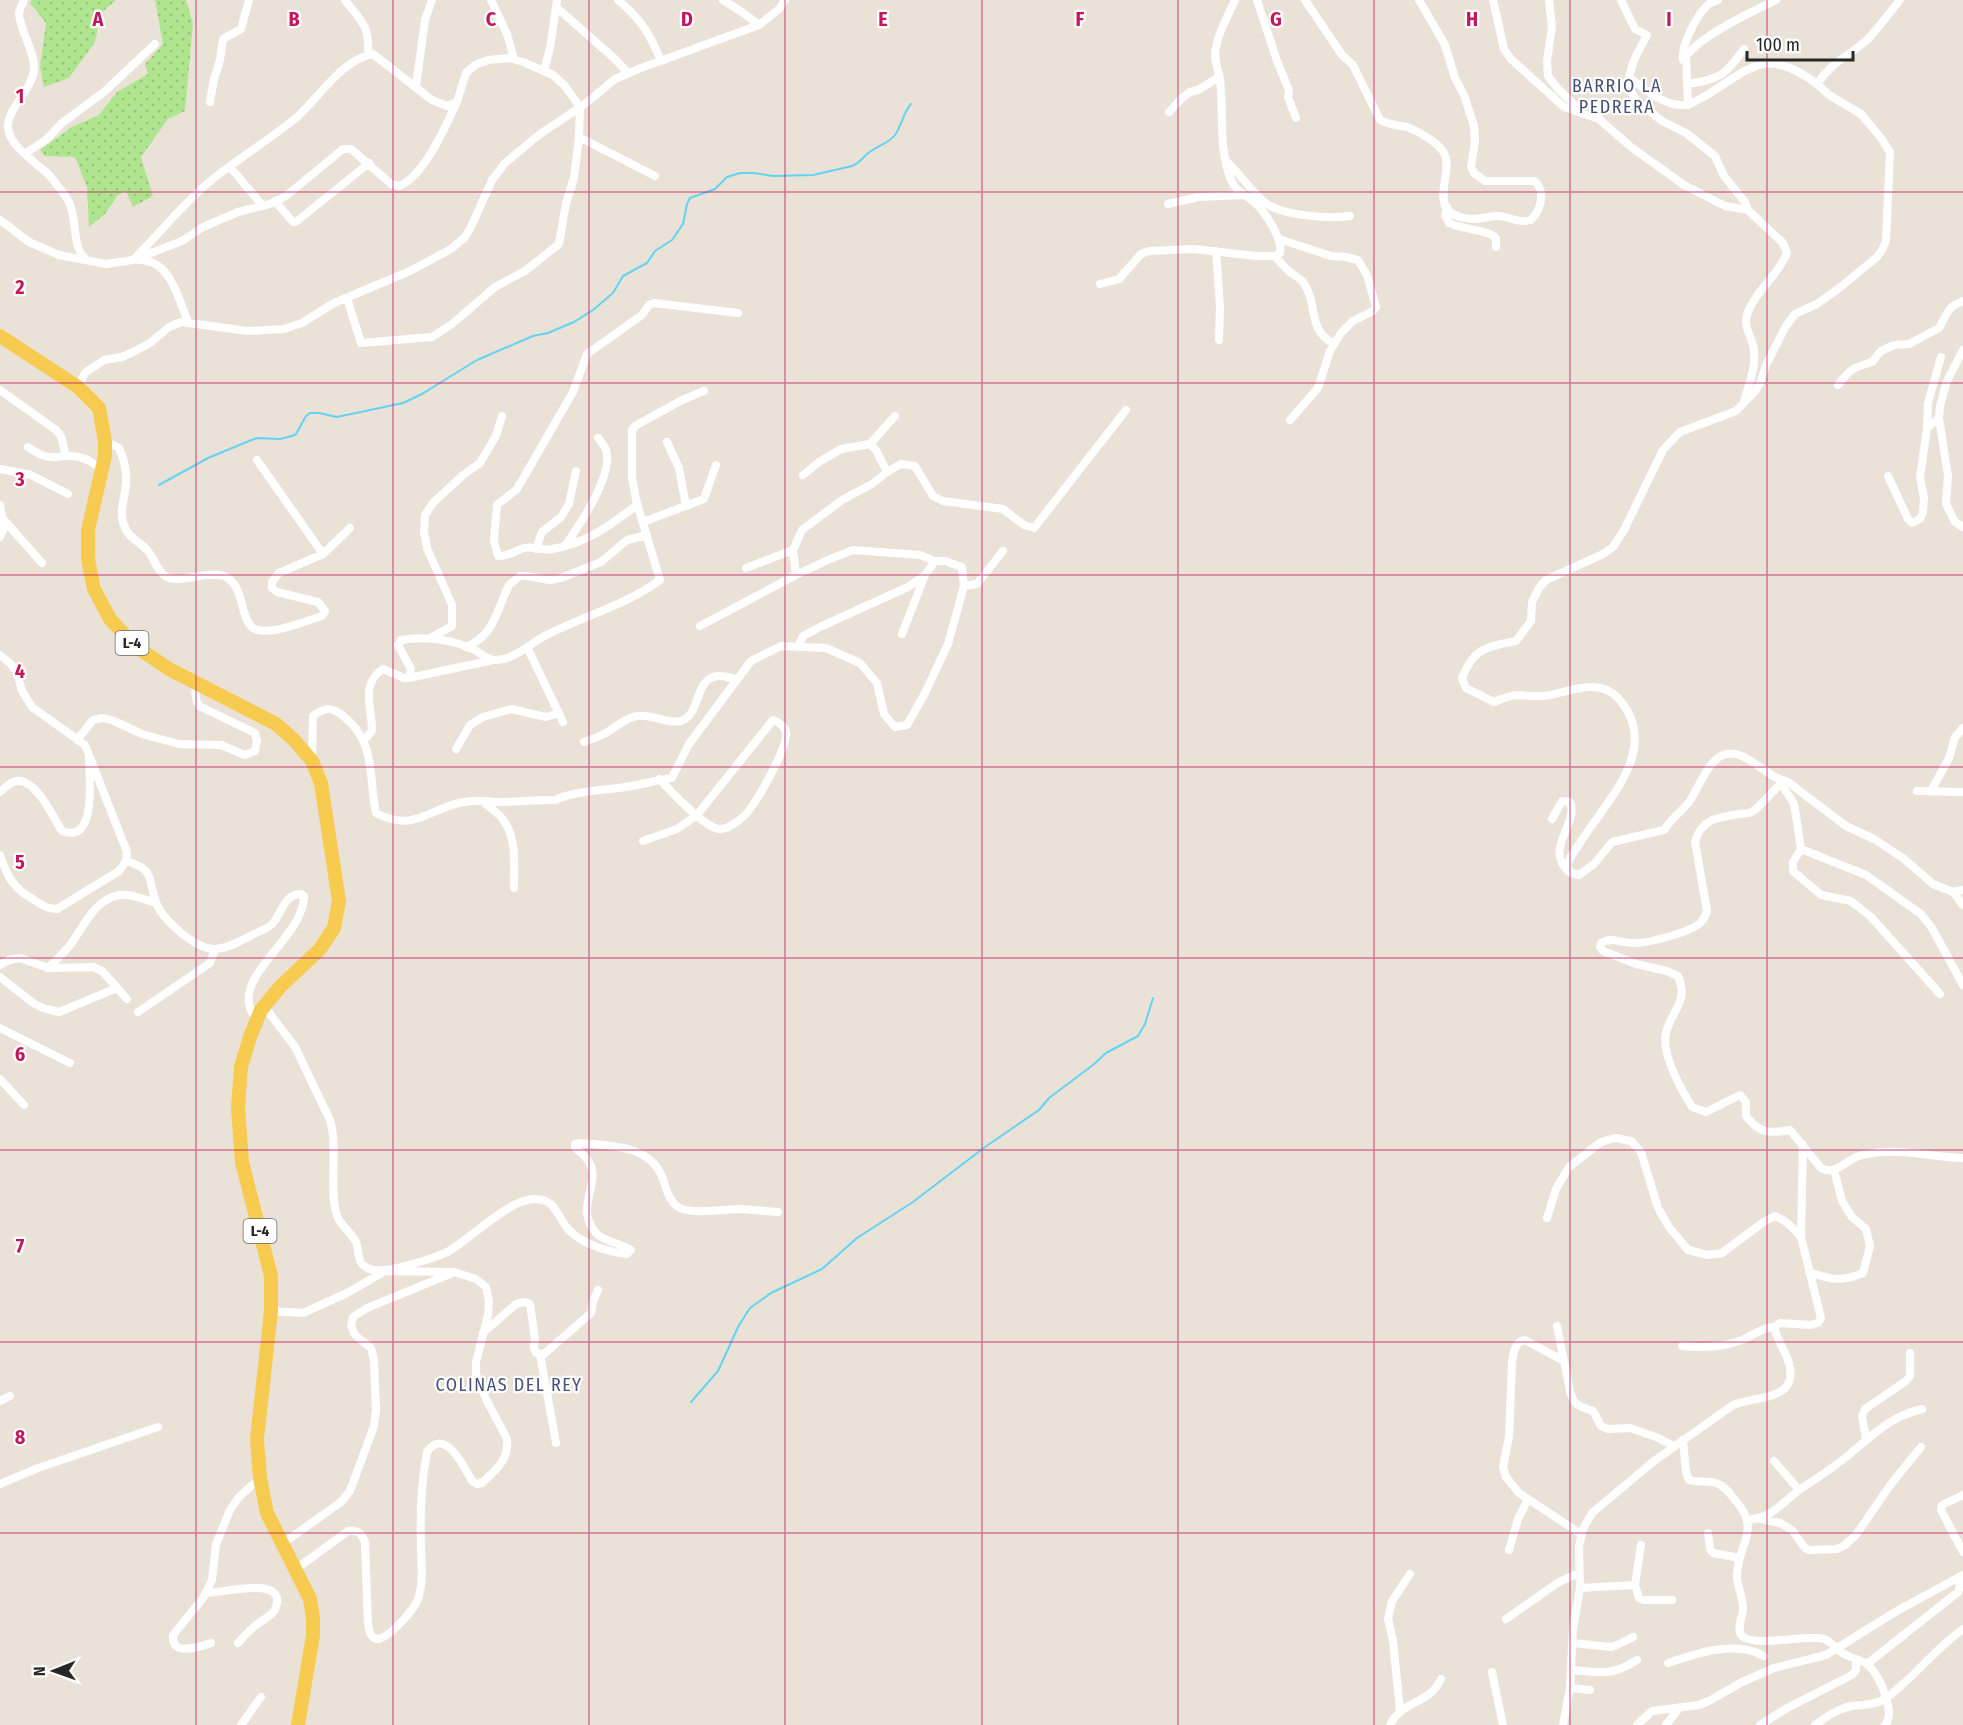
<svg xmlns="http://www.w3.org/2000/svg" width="1963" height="1725" viewBox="0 0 1963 1725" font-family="'Fira Sans Condensed',sans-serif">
<defs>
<pattern id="green-dots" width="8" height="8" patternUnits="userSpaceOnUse" patternTransform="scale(1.5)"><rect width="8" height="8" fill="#b0e590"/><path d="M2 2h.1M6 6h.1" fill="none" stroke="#97c47c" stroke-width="1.8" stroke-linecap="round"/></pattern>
</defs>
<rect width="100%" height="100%" fill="#ebe2d7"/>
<path fill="url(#green-dots)" d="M32,0H116L101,13L95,42L69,78L44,87L40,67L46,23L30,3Z
M155,0H186L193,24L185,111L168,119L141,157L153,196L133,207L126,191L117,196L105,214L89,227L87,187L75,157L45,156L40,150L72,127L99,115L117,92L148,74L145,64L163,44Z"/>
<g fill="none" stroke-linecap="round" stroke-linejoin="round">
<path stroke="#63d3f4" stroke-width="2" d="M159,485L208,458L249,441L257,438L280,439L292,436L296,434L306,416L310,413H319L337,417L403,403L422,394L477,360L533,336L548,333L574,322L593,310L613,293L623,276L647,263L655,251L672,240L683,224L687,204L690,198L715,189L727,177L740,173H754L773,176L813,175L852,166C859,163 862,159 867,154C876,146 888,144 895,135C902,125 903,113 911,104
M691,1402L718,1371L739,1325L750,1308L771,1293L822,1269L857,1238L913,1202L985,1147L1039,1110L1049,1098L1093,1065L1106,1053L1138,1036L1145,1024L1153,998"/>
<path stroke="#fff" stroke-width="8" d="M24,0C23,4 19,9 19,13C19,29 36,53 34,70C32,90 6,110 8,128C10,147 36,162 49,175C55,182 61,190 66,197C79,216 70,248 87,260
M345,0C362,22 370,26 368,55
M491,0L507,34L514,59
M618,0C641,19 650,34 661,61
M723,0L742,12L759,25
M1257,0L1277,61L1289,90L1288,97L1296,118
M1305,0L1342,55L1353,65L1380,120C1389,125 1397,125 1407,127C1418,131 1435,141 1442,150C1459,170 1419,215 1472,219C1480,219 1488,217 1495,216C1509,215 1516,224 1531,220C1541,210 1546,192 1535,181H1485L1474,173L1471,167L1475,141L1474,126L1464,95L1455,78L1445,45L1419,0
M1493,0L1504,49L1511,59L1564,107L1599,119L1631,147L1684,185L1725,206L1748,210L1783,243L1787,253C1778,276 1754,292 1747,315C1743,328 1753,338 1754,351C1756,368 1749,384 1744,401
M1549,0L1552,27L1547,61L1548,76L1558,89L1581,111
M1621,0L1635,29L1647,35L1634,60L1629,77
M1900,0C1889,13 1878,29 1867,40C1848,57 1832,61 1817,84L1829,95L1861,114L1881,138L1890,152L1886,241L1882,250L1877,257L1842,286L1817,304L1795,314L1786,326L1766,365L1761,381L1756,390L1736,411L1680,432L1663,450L1624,530L1613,547L1603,554L1546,580L1539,588L1532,602L1531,621L1516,641C1487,647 1474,647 1462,678L1466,688L1494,702C1501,699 1509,696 1516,695C1525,695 1535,697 1544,696C1568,693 1598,676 1618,698C1664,749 1604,803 1578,846C1573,853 1569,858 1567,866L1571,873L1579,875L1594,864L1612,842L1664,830C1671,819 1681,812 1689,802C1701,786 1711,745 1739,755C1757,761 1769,778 1788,782L1846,826L1874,839L1903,858L1933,884L1953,892L1963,890
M556,7L614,58L628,73
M1683,60C1681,45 1697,14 1709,4C1710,3 1716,1 1718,0
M544,71L550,48L557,0
M1688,84C1721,79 1725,75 1744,49
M416,86L425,20L432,0
M210,102L214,79L220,60L223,39L241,29L249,0
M1688,105L1686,56C1702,35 1751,12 1776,0
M1169,112L1182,98L1190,92L1198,90L1219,77
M579,137L655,176
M26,153L47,139L62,123L104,92L155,44
M1226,161C1239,173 1249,188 1262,200C1278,216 1328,219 1350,216
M230,167L262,205
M275,201L293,222H296L369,163
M1168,204L1198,197L1244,195
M1447,207L1445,215L1449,223C1463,230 1487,229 1496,238V247
M1748,210L1745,202L1724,176L1715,156L1686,133L1662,121L1638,102L1628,87L1629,77C1643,88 1663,105 1681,105C1690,106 1699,99 1707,95C1753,66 1767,47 1817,84
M0,220L29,242L59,255L106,264L133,260L182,241L203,227L238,212L270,204L286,196L343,149H351L391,184L400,186C426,173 445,127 457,102
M1279,239L1331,256L1346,257L1358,260L1367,275L1376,307L1373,311L1353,321L1341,333L1330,351L1318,388L1290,420
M1216,251L1220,306L1219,340
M1275,256C1279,261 1283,266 1288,270C1292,275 1299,277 1303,282C1319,304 1306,329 1334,344
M133,260C160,233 184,202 214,178C241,157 270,139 296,118C318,99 342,59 373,54L432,100L447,106L457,102L466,73L475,65L488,60L509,58L523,62L553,75L565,86L580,107L579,137L574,178L566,203L559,244L525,271L495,287L452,324L432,337L361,343L347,298
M139,260C171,260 178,298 188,322
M1100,284L1119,279L1141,254L1149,251L1194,249L1256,256H1275L1280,253C1283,241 1268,217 1260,208C1251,197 1236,193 1231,180C1218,148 1224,112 1220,79C1218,68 1213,59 1216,47C1219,31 1228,15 1235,0
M1963,350L1947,381L1940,406L1939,418L1948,476L1946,504L1955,522L1963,527
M1838,385C1851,368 1853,368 1872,362L1881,351L1894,345L1909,344L1939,328C1947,314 1947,307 1963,301
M78,387L85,373L92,368L104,360L122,357L135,351L150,343L169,327L181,322L248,331L284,329L302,323L334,303L410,271L451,249L464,238L470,229L492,180L505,163L540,134L585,104L615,79L641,68L759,25L779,9L785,0
M0,390L56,430L61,436L66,456
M1927,428L1928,403L1941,357
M105,441L119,448C124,459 127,470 126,483C125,498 118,513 125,528C130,539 140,542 147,550C154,557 156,570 165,576C179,585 207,570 224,576C246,585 239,622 255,629C270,636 306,621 322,616L325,611L318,602L277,592L272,588V582L279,573L323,554L350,528
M667,442L679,468L686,506
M870,444L876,450L887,472
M28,447C35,452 43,457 51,457C56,458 61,456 66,456C81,455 92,460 102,471
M257,460L323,554
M0,469L31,475L68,494
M803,475L819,462L841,449L870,444L895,416
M1888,476L1908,519L1912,523L1920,519L1923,512L1924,498L1920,477L1927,428L1939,418
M0,505L4,528L0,537
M637,505C609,526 587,543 552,549C543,551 533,546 524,548C513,551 511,556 498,556L494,541L497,505L517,489L573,392L587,354L642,315L649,305L654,303L738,313
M4,520L42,563
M643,522L704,499L716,465
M565,546C579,526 614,475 606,450C605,446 601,442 598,438
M536,549L542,532L561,517L569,504L576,471
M935,561L920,555L853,550L830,559L796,575L793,550L802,530L842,500L872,484L887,472L901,464L915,466L933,496L943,501L1003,509L1024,525L1034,528L1126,410
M746,568L793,550
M964,586L977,584L1003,551
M700,626L796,575
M902,634L925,575
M432,637L452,626V605L427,548L424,532L425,515L433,503L463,475L480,463L496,436L502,416
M466,647C495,635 496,611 509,585L520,576H526L550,580L561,578L601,562L627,540L647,535
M527,647L563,722
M0,655L11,664L17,673L22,691L32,707L85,745L127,852L126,861L119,871L57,909C48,909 42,905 34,900C13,888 8,878 0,855
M409,678L493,660
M77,740L93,720L103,718L114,721L142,734L179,744L221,745L245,755L255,751L257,741L255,733L199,706C194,697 195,692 197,682
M364,740L372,731C372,707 360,684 383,669L404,678H409L411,669L398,645L401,640C426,636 450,639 473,649C479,652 487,659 494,660C513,661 528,645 543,637C582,616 623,607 660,580L636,500L632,477V430L635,426L682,400L704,391
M584,742C592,739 602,736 609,731C619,725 625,718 637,716C652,713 669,726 683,720C705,710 691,662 737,680
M456,749L470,725L483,717L511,709L546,717L559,713
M312,760L313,716C324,708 330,706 342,715C377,742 368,775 376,813C418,835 433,803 472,801C480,800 488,801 495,802C515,802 535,800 555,800C577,790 602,791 625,787C641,785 656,780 672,778L689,744L751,661L781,646L826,648L860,663L877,683L884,714L895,727L907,725L925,693L948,644L964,586L962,567L945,561H935L925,575L908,587L822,626L803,636L798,647
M1779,780L1794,804L1797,822L1801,849L1793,862V871L1821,895L1851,901L1871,917L1940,994
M1780,785C1771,792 1761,806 1753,811C1750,814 1743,813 1739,814C1718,817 1701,819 1695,842L1707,911C1705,916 1704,920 1700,923C1691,932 1646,944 1633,943C1621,943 1612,936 1601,943L1600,947L1603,951L1636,964L1667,971L1678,976C1689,1002 1672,1009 1666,1033C1661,1054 1681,1089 1692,1107L1706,1112L1740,1095L1746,1102V1116C1759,1133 1769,1134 1790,1130L1821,1168C1836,1176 1846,1160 1859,1156C1894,1146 1928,1157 1963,1158
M1917,791L1963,792
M1931,791L1949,758L1955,737L1963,728
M0,792C5,788 10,782 16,781C35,777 53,817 62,831C98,845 89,775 89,757
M482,801C489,807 499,813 504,821C517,840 514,866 514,888
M1552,819L1562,801L1570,802C1579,824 1544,848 1568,871
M643,841L677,829L697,815L773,720C778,722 785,725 786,732C788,748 755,806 743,817C737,822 726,830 719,829C704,828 671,791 659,779
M1801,849L1866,875L1921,914L1932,928L1963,985
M126,861C156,870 147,878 156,902C159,912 171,924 179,931C207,955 219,953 250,936C257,932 269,929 274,922C282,911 285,894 301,894L304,896C304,936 238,972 250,1008C251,1012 255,1016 257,1020
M1953,892L1963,905
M0,965L9,960L20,958L48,968L93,967L102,971L127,999
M48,968C55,961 64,953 71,944C84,926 94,900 119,895C132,893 145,900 156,903
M0,977L33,1003L43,1008L59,1012L117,988
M264,1006L295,1047L330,1120C339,1149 327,1197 339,1220C344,1228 352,1234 356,1242C359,1249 357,1258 362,1264C368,1270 375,1271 383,1270C395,1270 439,1257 449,1251C471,1238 510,1199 534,1199C557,1199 556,1216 569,1230C582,1244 608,1252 627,1254L631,1250C621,1243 605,1242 597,1234C574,1210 599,1186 591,1166C588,1158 582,1153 575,1148V1144L580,1143C610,1146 650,1144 663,1179C666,1188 669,1201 678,1207C690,1215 726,1209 741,1209C754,1210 766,1211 778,1212
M138,1012L210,963L215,949
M0,1028L70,1063
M0,1079L24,1105
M1547,1218L1556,1189L1569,1167L1601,1142L1615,1138L1631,1141L1641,1152L1658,1208L1669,1227L1688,1250L1708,1255L1722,1253L1765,1221L1775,1216C1787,1221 1793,1228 1801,1237
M1809,1272C1832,1280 1841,1282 1863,1273L1870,1246L1866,1229L1852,1217L1842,1201L1834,1170
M271,1311L303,1313L347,1293L385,1271L454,1272L476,1279L486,1287L489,1301L488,1315L476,1362V1374L486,1399L507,1439C509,1461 496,1469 482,1483L477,1484L472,1481C464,1467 445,1426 427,1452C421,1482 420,1513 421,1544C421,1561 424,1582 418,1599C415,1609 391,1635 381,1638C371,1642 369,1630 368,1624L365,1543C362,1533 358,1530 348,1531L296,1569
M1557,1326L1570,1391C1574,1406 1579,1406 1593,1411L1601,1426L1608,1429L1630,1428L1656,1437L1674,1446
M483,1333L516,1304L525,1302L530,1304L535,1339L534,1347L536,1353L544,1354L591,1313L593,1301L598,1290
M1682,1346C1702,1348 1720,1348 1739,1341C1751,1337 1762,1327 1774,1327
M540,1354L556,1443
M1564,1361L1525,1340C1514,1342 1513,1354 1512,1364L1509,1437L1503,1467L1506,1477L1519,1493L1581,1534
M0,1401L10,1396
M1866,1438L1862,1416L1865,1409L1906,1381L1910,1376V1353
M1683,1440L1686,1472L1689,1480C1698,1483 1707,1480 1716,1483C1725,1486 1730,1494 1736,1501C1761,1530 1739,1542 1737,1574C1736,1586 1744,1597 1743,1610C1742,1618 1736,1629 1742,1636C1756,1648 1806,1634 1824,1639C1833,1642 1837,1651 1846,1655C1852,1658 1861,1660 1867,1664C1874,1669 1883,1686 1885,1695C1888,1705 1892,1716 1885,1725
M1774,1461L1799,1490
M0,1484L38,1468L158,1427
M1963,1495L1942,1505L1941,1510L1963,1552
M1761,1519L1780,1523L1792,1530L1805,1548L1810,1550L1837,1549L1845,1545L1856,1535L1891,1484L1921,1447
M1748,1520C1774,1517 1780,1504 1799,1490C1814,1480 1830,1470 1845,1458C1871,1437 1888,1417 1922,1409
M1708,1533L1710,1549L1713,1553L1740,1558
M282,1544L341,1502L350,1491L374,1426L376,1410L374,1360L371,1348L355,1335L351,1326L353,1317L367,1308L450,1274
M1641,1545L1635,1585L1639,1598L1643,1600H1672
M1509,1550L1518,1519L1528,1499
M1580,1588L1635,1585
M206,1593C221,1593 273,1579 277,1598C278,1602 276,1608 274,1611C270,1617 260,1621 255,1626C249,1631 243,1637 238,1643
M1506,1619L1559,1582L1579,1573
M211,1643C199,1647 171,1657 173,1635L203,1598L212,1580L216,1544L230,1510L239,1497L260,1478
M1573,1643L1611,1647L1617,1645L1633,1637
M1668,1663C1697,1653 1736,1640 1764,1656
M1867,1664L1958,1592L1960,1587L1959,1577
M1571,1670C1602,1672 1610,1677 1637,1660
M1492,1672L1503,1725
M1570,1688L1590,1690
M1400,1711L1393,1641L1388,1619L1392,1601L1410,1574
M241,1725L261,1697
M1390,1725C1402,1700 1430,1704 1441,1679
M1563,1725L1570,1688L1573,1629L1580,1588L1579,1546L1583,1529L1592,1513L1654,1461L1733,1405C1754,1396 1796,1401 1790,1368C1788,1354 1777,1341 1774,1327L1780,1323L1811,1325L1818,1323L1821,1318L1801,1237L1803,1145
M1637,1725L1652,1711L1699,1705L1709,1701L1742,1682L1774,1668L1826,1655L1895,1612L1963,1575
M1666,1725L1680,1707
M1760,1725L1787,1708L1852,1675L1856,1670V1660
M1815,1725C1826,1717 1837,1709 1852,1706C1863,1704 1873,1706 1883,1700C1913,1680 1934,1649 1963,1629"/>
<path stroke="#f7ca50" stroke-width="14" d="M0,336L78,387L99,408L105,441V456L88,530V559L94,589L110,619L135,646L169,669L276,724L294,740L312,761L321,783L339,901L334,928L320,949L280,987L261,1010L250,1037L241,1067L238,1108L242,1162L271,1276V1311L257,1439L260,1478L267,1513L310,1599L313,1618V1635L298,1725"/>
</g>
<path fill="none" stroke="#c2185b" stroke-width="1.5" stroke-opacity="0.55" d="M196,0V1725M393,0V1725M589,0V1725M785,0V1725M982,0V1725M1178,0V1725M1374,0V1725M1570,0V1725M1767,0V1725M0,192H1963M0,383H1963M0,575H1963M0,767H1963M0,958H1963M0,1150H1963M0,1342H1963M0,1533H1963"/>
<g text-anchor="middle" stroke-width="4.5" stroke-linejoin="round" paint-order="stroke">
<g fill="#fff" stroke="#686868" stroke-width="1.5">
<rect x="115.5" y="631" width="33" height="24" rx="4.5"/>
<rect x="243.5" y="1219" width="33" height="24" rx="4.5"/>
</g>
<g font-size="15" font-weight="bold" fill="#272727">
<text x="132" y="648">L-4</text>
<text x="260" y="1236">L-4</text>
</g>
<g font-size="18" letter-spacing="1.5" fill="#465179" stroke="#fff">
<text x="1617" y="92">BARRIO LA<tspan x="1617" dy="21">PEDRERA</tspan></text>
<text x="509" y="1391">COLINAS DEL REY</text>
</g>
</g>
<g font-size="20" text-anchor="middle" font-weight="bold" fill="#c2185b" stroke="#fff" stroke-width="4.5" stroke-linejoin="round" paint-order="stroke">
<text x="98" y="26">A</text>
<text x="294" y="26">B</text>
<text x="491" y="26">C</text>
<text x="687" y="26">D</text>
<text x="883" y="26">E</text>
<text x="1080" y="26">F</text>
<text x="1276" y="26">G</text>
<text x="1472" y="26">H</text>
<text x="1669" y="26">I</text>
<text x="20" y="103">1</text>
<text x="20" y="294">2</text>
<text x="20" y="486">3</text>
<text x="20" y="678">4</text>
<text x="20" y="869">5</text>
<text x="20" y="1061">6</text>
<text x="20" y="1253">7</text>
<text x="20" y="1444">8</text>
</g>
<g transform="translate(54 1671) rotate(269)" stroke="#ffffff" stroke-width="4.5" paint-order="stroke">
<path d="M0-4.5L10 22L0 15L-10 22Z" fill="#272727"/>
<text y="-9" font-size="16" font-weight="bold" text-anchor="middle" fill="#272727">N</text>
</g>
<path d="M1747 51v9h106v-9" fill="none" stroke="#272727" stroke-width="3"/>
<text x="1756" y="51" font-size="18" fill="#272727" stroke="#ffffff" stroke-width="4.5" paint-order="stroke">100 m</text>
</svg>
